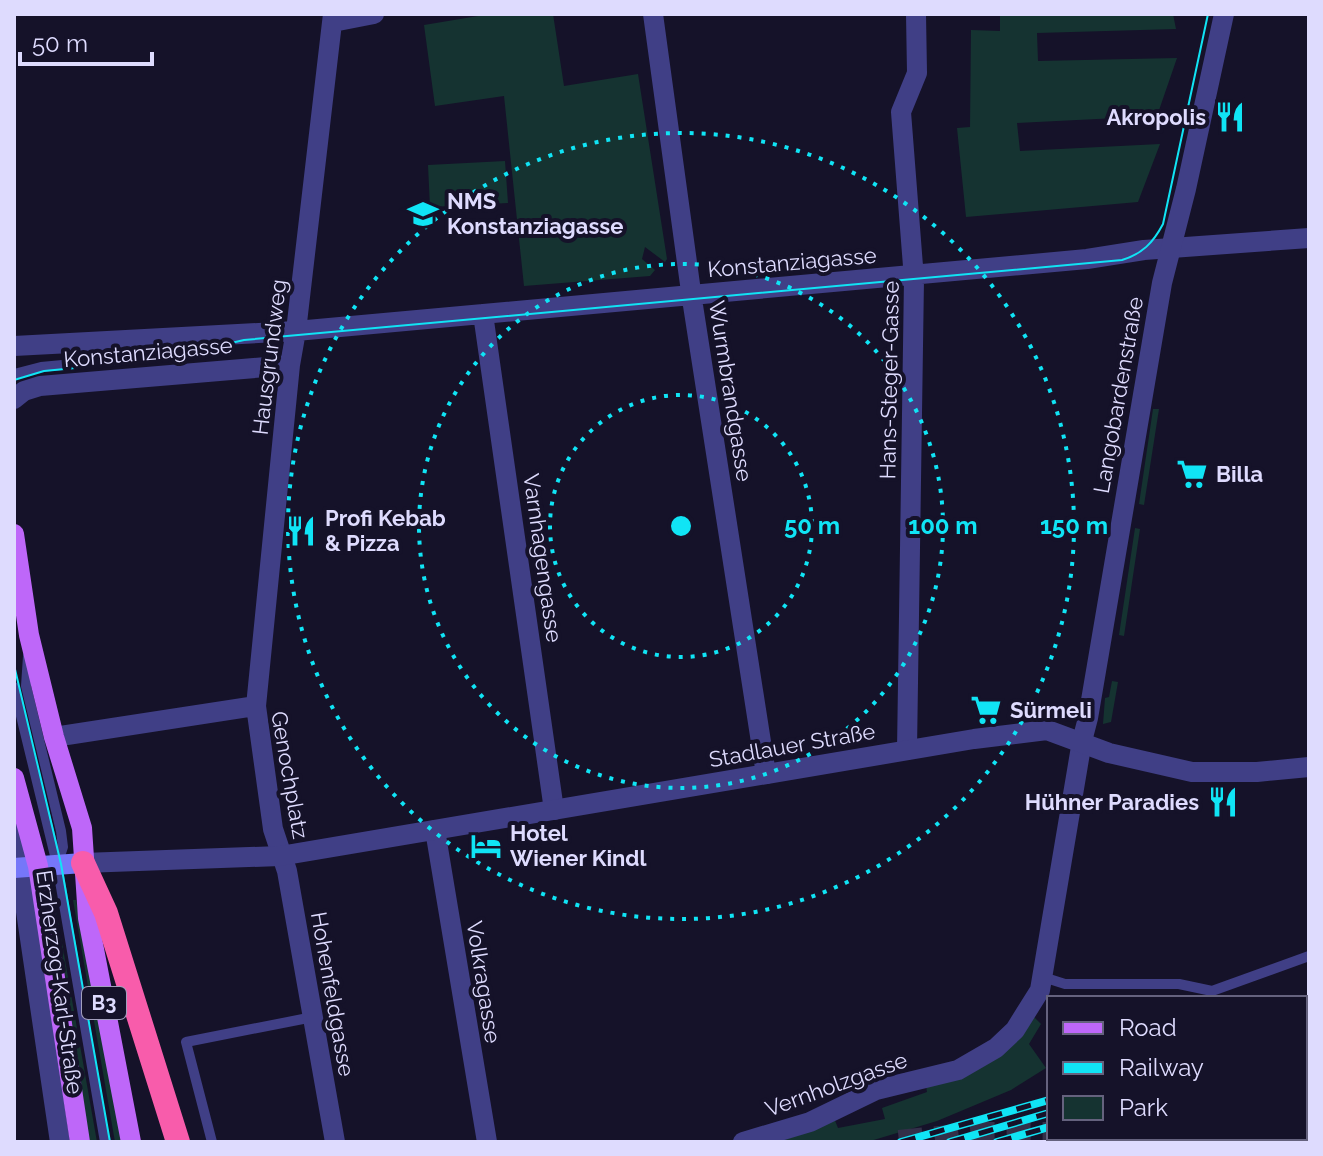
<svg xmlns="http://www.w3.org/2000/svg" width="1323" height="1156" viewBox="0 0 1323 1156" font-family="Raleway,sans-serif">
<rect width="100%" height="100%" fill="#151229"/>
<path fill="#153331" d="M490,14H553L564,86L638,74L667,259L665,262L645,247L642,259L655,270L650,276L524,286L504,96L435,106L424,25Z
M1000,14H1173L1176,29L1037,33L1038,61L1177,58L1157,116L1017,123L1020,151L1160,144L1138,202L966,217L957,128L970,127L971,30L1000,31Z
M505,161L508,203L430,207L428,165Z
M1153,409H1159L1144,505L1139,504Z
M1135,528L1140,529L1124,636L1119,635Z
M1112,681L1118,682L1111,722L1103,724L1105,698L1109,697Z
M73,900H76L122,1142H115Z
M55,903L97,1142H89Z
M1033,1016L1041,1024L1029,1044L1046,1068L1011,1090L937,1121L867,1142H765L834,1118L838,1128L885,1119L882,1108L927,1092L926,1086Z
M1120,1138H1294L1309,1139V1142H1093Z"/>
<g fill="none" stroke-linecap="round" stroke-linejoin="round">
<path stroke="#333049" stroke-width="24" stroke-dasharray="24 12" stroke-linecap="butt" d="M1084,1138L1118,1142
M899,1142L977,1134H1049"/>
<path stroke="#403f86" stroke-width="10" d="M14,374L41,367L159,356L217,343
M28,656L26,686L61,831L63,847L58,862
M14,687L57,864L105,1142
M1043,977L1065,984H1179L1212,991L1309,956
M212,1142L186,1042L313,1017"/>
<path stroke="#403f86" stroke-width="20" d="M333,14L296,331L290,365L256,706L273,829L287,871L335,1142
M653,14L692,299L766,774
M333,22L374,14
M483,314L554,810
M14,346L296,331L1087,259L1144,250L1309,238
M14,399L24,391L40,386L290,365
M54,737L256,706
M907,750L914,279L901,112L917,73L916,14
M14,830L60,1142
M435,830L487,1142
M743,1142L810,1122L876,1090L958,1070L996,1048L1015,1030L1040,990L1082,741"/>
<path stroke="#403f86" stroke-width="20" d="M1082,741L1088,718L1162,283L1186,189L1224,14
M83,863L280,856L974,739L1047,730L1109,753L1192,772H1257L1309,767"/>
<path stroke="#7677f9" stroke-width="20" d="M14,868L83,863"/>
<path stroke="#be67f9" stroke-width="20" d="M14,534L29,635L54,737L82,828L88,918L131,1142
M14,778L38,866L80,1142"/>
<path stroke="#f85cab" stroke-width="24" d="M83,863L106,913L178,1142"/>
<path stroke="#10e4f5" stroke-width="2" d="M14,380L44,371L158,360L244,340L1122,260C1142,254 1153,243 1163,224L1208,14
M14,665L61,864L110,1142"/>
<g stroke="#10e4f5" stroke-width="8">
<path id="rail" d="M1305,1020L1309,1018
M1305,1043L1309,1042
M1305,1056L1309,1054
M901,1142L1049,1100
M950,1142L1049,1113
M997,1142L1049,1127"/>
</g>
<use href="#rail" stroke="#151229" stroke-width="5" stroke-dasharray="15" stroke-linecap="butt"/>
</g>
<g fill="none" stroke="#10e4f5" stroke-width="4" stroke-dasharray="4 8">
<circle cx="681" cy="526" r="131"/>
<circle cx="681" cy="526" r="262"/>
<circle cx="681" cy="526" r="393"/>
</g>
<defs>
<g id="restaurant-bare" transform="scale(2.4)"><path d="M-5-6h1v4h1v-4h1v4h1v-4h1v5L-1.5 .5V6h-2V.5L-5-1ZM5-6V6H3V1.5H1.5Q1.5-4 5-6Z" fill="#10e4f5" stroke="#151229" stroke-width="2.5" paint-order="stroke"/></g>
<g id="school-bare" transform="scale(2.4)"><path d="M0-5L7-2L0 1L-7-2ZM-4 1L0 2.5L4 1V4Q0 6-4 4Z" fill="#10e4f5" stroke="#151229" stroke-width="2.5" paint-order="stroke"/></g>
<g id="supermarket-bare" transform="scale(2.4)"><path d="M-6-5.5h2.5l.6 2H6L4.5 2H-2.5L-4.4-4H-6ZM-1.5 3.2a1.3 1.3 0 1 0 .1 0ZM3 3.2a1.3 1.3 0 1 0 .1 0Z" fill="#10e4f5" stroke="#151229" stroke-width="2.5" paint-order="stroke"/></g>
<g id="hotel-bare" transform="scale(2.4)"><path d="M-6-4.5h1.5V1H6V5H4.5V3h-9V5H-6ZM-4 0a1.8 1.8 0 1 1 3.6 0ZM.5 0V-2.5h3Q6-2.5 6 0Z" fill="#10e4f5" stroke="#151229" stroke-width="2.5" paint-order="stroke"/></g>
</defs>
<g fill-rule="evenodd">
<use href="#restaurant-bare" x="1230" y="117"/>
<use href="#school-bare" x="423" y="214"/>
<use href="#supermarket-bare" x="1192" y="474"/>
<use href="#restaurant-bare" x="301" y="531"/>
<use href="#supermarket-bare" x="986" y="710"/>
<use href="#restaurant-bare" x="1223" y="802"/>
<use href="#hotel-bare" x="486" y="846"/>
</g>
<g text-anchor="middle" stroke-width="8" stroke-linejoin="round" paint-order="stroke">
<rect fill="#151229" stroke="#a29fbe" stroke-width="2" x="82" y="987" width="44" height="32" rx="6"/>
<g font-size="20" font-weight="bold" fill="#dedbfe">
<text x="104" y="1010">B3</text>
</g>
<g font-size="22" font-weight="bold" fill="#dedbfe" stroke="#151229" text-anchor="start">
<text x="1206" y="125" text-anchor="end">Akropolis</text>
<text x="447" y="209">NMS<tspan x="447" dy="25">Konstanziagasse</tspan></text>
<text x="1216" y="482">Billa</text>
<text x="325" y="526">Profi Kebab<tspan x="325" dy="25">&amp; Pizza</tspan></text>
<text x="1010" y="718">Sürmeli</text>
<text x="1199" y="810" text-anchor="end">Hühner Paradies</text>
<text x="510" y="841">Hotel<tspan x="510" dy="25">Wiener Kindl</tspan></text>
</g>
<g font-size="22" fill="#dedbfe" stroke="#151229">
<text transform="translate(792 262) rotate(-5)" y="8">Konstanziagasse</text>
<text transform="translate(148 352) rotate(-5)" y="8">Konstanziagasse</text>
<text transform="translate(269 357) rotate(-83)" y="8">Hausgrundweg</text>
<text transform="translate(889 380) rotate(-89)" y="8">Hans-Steger-Gasse</text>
<text transform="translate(731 391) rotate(81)" y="8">Wurmbrandgasse</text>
<text transform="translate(1118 395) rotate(-80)" y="8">Langobardenstraße</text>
<text transform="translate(543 558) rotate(82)" y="8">Varnhagengasse</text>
<text transform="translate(792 745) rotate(-10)" y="8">Stadlauer Straße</text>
<text transform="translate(290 775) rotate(80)" y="8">Genochplatz</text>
<text transform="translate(60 982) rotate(82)" y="8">Erzherzog-Karl-Straße</text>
<text transform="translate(484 982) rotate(81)" y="8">Volkragasse</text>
<text transform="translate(333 994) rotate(80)" y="8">Hohenfeldgasse</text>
<text transform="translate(836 1084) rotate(-20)" y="8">Vernholzgasse</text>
</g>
</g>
<circle cx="681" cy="526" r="12" fill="#10e4f5" stroke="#151229" stroke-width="4"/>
<g font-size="24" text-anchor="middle" font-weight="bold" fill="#10e4f5" stroke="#151229" stroke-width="8" stroke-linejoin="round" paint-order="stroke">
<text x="812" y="534">50 m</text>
<text x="943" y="534">100 m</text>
<text x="1074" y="534">150 m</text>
</g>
<rect width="1323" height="1156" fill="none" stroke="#dedbfe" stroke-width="32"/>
<rect x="1047" y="996" width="260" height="144" fill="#151229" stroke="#65627e" stroke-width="2"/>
<rect x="1063" y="1022" width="40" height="12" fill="#be67f9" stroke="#65627e" stroke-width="2"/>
<text x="1119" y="1036" font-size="24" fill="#dedbfe">Road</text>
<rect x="1063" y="1062" width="40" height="12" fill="#10e4f5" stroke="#65627e" stroke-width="2"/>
<text x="1119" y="1076" font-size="24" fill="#dedbfe">Railway</text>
<rect x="1063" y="1096" width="40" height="24" fill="#153331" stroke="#65627e" stroke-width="2"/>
<text x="1119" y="1116" font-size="24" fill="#dedbfe">Park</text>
<path d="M20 52v12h132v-12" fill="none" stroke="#dedbfe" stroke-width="4"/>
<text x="32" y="52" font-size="24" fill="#dedbfe" stroke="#151229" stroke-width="6" paint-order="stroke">50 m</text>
</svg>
